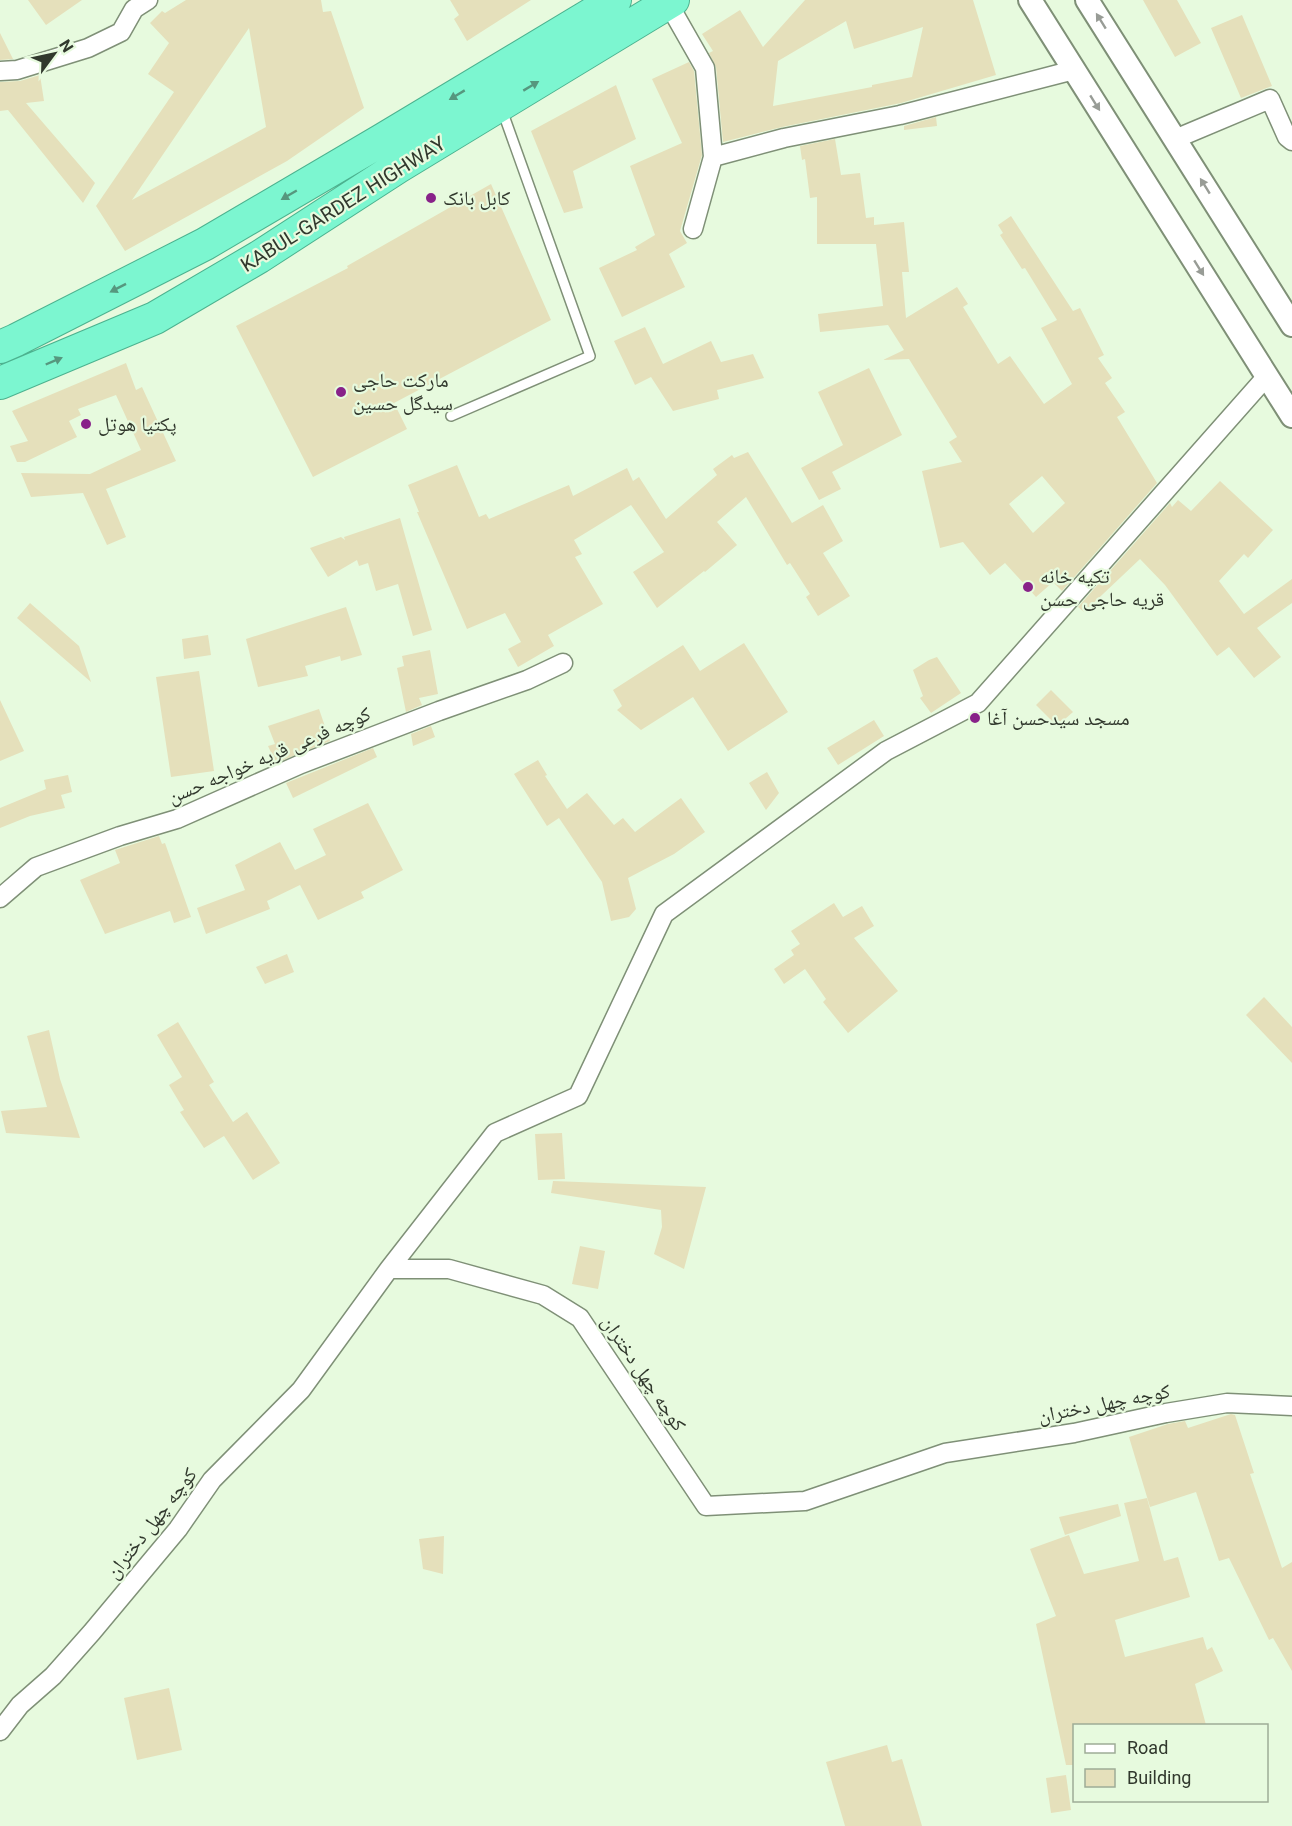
<svg xmlns="http://www.w3.org/2000/svg" width="1292" height="1826" viewBox="0 0 1292 1826" font-family="Roboto,'Noto Naskh Arabic',sans-serif">
<rect width="100%" height="100%" fill="#e7fade"/>
<path fill="#e5e0bb" fill-rule="evenodd" d="M28,0H82L46,25Z
M186,0H321L323,12L331,11L364,108L287,161L125,251L96,206L174,92L148,74L169,43L150,23L162,11L165,13ZM249,28L266,127L132,200Z
M450,0H531L467,41L454,19L459,15Z
M805,0H973L996,75L901,103L782,127L723,142L716,67L709,53L713,51L702,34L740,10L763,47ZM846,21L854,49L923,27L912,77L872,85V87L773,106L778,61Z
M1143,0H1177L1201,43L1175,57Z
M1242,15L1272,86L1241,98L1211,28Z
M0,33L13,59L0,60Z
M689,62L694,71L702,155L680,231L687,243L669,254L685,287L622,317L599,268L637,250L635,247L655,235L630,166L682,143L652,79Z
M40,75L44,101L26,103L95,183L83,203L8,110L0,111V82L20,81Z
M616,85L636,139L573,171L583,208L564,213L531,131Z
M936,117L937,126L904,130V126Z
M835,139L841,175L860,173L866,218L874,217V225L904,222L909,272H902L906,318L957,287L968,304L963,307L998,364L1010,356L1044,404L1072,384L1041,328L1057,320L1025,268L1022,269L1000,235L1003,233L998,225L1011,216L1073,311L1080,308L1104,355L1098,358L1112,378L1105,383L1125,412L1117,417L1157,483L1062,591L1053,582L1036,597L1005,563L990,575L963,542L940,548L922,471L962,462L949,442L957,437L909,359L883,360L904,350L888,325L820,332L818,314L883,306L876,244H817V197L810,198L805,159L802,160L800,146ZM1042,476L1065,503L1033,533L1009,504Z
M491,184L551,320L394,403L407,429L313,477L236,326L348,268L347,266Z
M645,327L663,364L711,341L721,362L753,354L764,378L717,390L719,399L673,411L651,377L635,385L614,341Z
M126,363L136,390L142,387L176,461L106,489L126,537L107,545L83,493L31,497L21,473L90,474L141,450L116,395L78,409L81,415L69,421L77,437L25,462H17L10,446L28,441L12,411Z
M869,368L902,435L832,472L841,489L819,500L801,468L843,445L818,392Z
M748,452L792,523L823,505L843,541L823,553L850,596L818,616L806,597L810,594L790,563L787,565L746,497L717,522L737,545L705,572L704,571L657,608L633,572L664,552L631,505L574,540L582,554L575,557L603,604L548,635L554,646L518,667L508,649L521,642L505,613L467,629L417,512H419L408,485L457,465L479,517L486,514L489,519L569,485L573,496L627,468L633,481L639,477L666,519L717,475L713,469L732,455L734,458Z
M1220,481L1273,530L1248,558L1244,554L1219,581L1244,614L1292,579V603L1257,628L1281,657L1254,678L1229,647L1217,656L1165,585L1140,559L1084,612L1078,607L1170,503L1172,507L1178,500L1191,511Z
M400,518L432,630L413,636L398,584L376,591L368,563L359,566L357,560L328,577L310,548L341,537L345,540L344,537Z
M30,603L79,646L91,682L17,618Z
M346,607L362,655L341,661L340,656L305,666L308,676L258,687L246,639Z
M208,635L211,655L184,659L182,639Z
M744,643L788,712L728,751L693,697L641,730L617,710L622,706L613,690L683,645L700,671Z
M430,650L438,694L419,698L422,705L406,712L397,668L404,666L402,656Z
M937,657L961,693L931,713L920,698L923,696L913,670L929,660Z
M199,671L214,771L171,777L156,677Z
M1051,690L1073,712L1057,726L1036,705Z
M0,700L24,751L0,761Z
M319,709L330,741L276,763L268,746L275,744L268,726Z
M874,720L884,736L838,765L827,748Z
M431,726L435,737L413,746L411,734Z
M373,748L377,757L293,798L286,783Z
M538,760L547,775L545,776L567,809L587,793L614,825L623,818L635,832L681,798L705,832L674,854L628,878L636,909L629,917L611,921L602,882L559,818L547,826L514,774Z
M767,772L779,793L766,810L749,783Z
M68,775L72,792L61,795L65,808L30,816L0,828V808L46,789L44,780Z
M368,803L403,870L361,892L364,898L318,920L300,885L267,901L270,909L206,934L197,908L245,890L235,865L280,842L295,870L326,855L313,829Z
M159,836L162,844L165,843L191,917L174,923L170,911L105,934L80,880L120,863L115,850Z
M834,903L843,917L862,906L874,926L854,938L898,991L848,1033L823,1002L826,999L805,969L784,984L774,969L794,955L791,950L800,944L791,931Z
M287,954L294,972L265,984L256,967Z
M1264,997L1292,1027V1063L1246,1015Z
M178,1022L214,1082L209,1085L233,1122L247,1112L280,1163L253,1180L224,1136L204,1148L180,1112L184,1110L169,1085L182,1077L157,1035Z
M49,1030L60,1079L80,1138L6,1133L1,1111L47,1107L27,1036Z
M562,1133L565,1179L538,1180L535,1134Z
M553,1181L706,1187L684,1269L654,1254L662,1227L661,1210L551,1193Z
M580,1246L605,1251L598,1289L572,1284Z
M1231,1414L1235,1415L1254,1473L1250,1474L1282,1568L1292,1562V1671L1273,1638L1269,1640L1229,1558L1219,1561L1196,1492L1150,1507L1129,1437L1168,1424L1185,1421L1188,1428Z
M1147,1498L1164,1561L1178,1557L1190,1597L1115,1620L1125,1657L1203,1637L1207,1650L1212,1647L1223,1671L1195,1684L1206,1725H1074V1765H1066L1036,1624L1056,1616L1030,1549L1069,1535L1084,1574L1139,1561L1124,1503Z
M1118,1504L1121,1516L1065,1535L1059,1517Z
M444,1536L443,1574L423,1569L419,1539Z
M169,1688L182,1750L137,1760L124,1698Z
M887,1745L892,1762L902,1759L922,1826H845L826,1762Z
M1066,1775L1071,1810L1051,1813L1046,1778Z"/>
<g fill="none" stroke-linecap="round" stroke-linejoin="round">
<g stroke="#7f9077" stroke-width="12">
<path id="service" d="M451,416L590,356L502,110"/>
</g>
<g stroke="#7f9077" stroke-width="21">
<path id="minor" d="M668,3L705,68L713,157L693,229
M0,71L17,70L88,48L121,32L134,9L148,0
M1175,139L1270,99L1287,137L1292,141
M713,157L784,138L900,115L1074,70
M0,898L36,867L120,836L177,819L301,764L439,711L527,680L563,663
M389,1269L495,1133L578,1096L664,914L886,751L978,703L1267,376
M0,1731L20,1705L53,1676L92,1632L178,1529L212,1480L301,1390L389,1269H449L543,1295L580,1318L706,1506L805,1501L945,1453L1074,1433L1166,1413L1227,1403L1292,1406"/>
</g>
<g stroke="#7f9077" stroke-width="26">
<path id="tertiary" d="M1030,0L1292,416
M1087,0L1292,325"/>
</g>
<g stroke="#4cb28f" stroke-width="34">
<path id="trunk" d="M0,347L16,340L205,244L382,140L615,0
M0,383L155,318L259,257L398,167L673,0"/>
</g>
<use href="#service" stroke="#fff" stroke-width="9"/>
<use href="#minor" stroke="#fff" stroke-width="18"/>
<use href="#tertiary" stroke="#fff" stroke-width="22"/>
<use href="#trunk" stroke="#7cf6d0" stroke-width="32"/>
</g>
<defs><path id="oneway-solid" d="M-6-.8H1V-3.2L6.5 0L1 3.2V.8H-6Z" transform="scale(1.5)"/></defs>
<g fill="#989c96">
<use href="#oneway-solid" transform="translate(1101 21) rotate(-122)"/>
<use href="#oneway-solid" transform="translate(1095 103) rotate(58)"/>
<use href="#oneway-solid" transform="translate(1205 186) rotate(-122)"/>
<use href="#oneway-solid" transform="translate(1199 268) rotate(58)"/>
</g>
<g fill="#56977e">
<use href="#oneway-solid" transform="translate(531 86) rotate(-31)"/>
<use href="#oneway-solid" transform="translate(457 95) rotate(149)"/>
<use href="#oneway-solid" transform="translate(289 195) rotate(150)"/>
<use href="#oneway-solid" transform="translate(118 288) rotate(153)"/>
<use href="#oneway-solid" transform="translate(54 361) rotate(-23)"/>
</g>
<g fill="#882289" stroke="#e7fade" stroke-width="2">
<circle cx="431" cy="198" r="6"/>
<circle cx="341" cy="392" r="6"/>
<circle cx="86" cy="424" r="6"/>
<circle cx="1028" cy="587" r="6"/>
<circle cx="975" cy="718" r="6"/>
</g>
<g text-anchor="middle" stroke-width="4.5" stroke-linejoin="round" paint-order="stroke">
<g font-size="20" fill="#31382d" stroke="#e7fade" text-anchor="start">
<text x="443" y="205">کابل بانک</text>
<text x="353" y="387">مارکت حاجی<tspan x="353" dy="23">سیدگل حسین</tspan></text>
<text x="98" y="431">پکتیا هوتل</text>
<text x="1040" y="583">تکیه خانه<tspan x="1040" dy="23">قریه حاجی حسن</tspan></text>
<text x="987" y="725">مسجد سیدحسن آغا</text>
</g>
<g font-size="20" fill="#31382d" stroke="#e7fade">
<text transform="translate(343 204) rotate(-32)" y="7">KABUL-GARDEZ HIGHWAY</text>
<text transform="translate(269 755) rotate(-23)" y="7">کوچه فرعی قریه خواجه حسن</text>
<text transform="translate(644 1373) rotate(56)" y="7">کوچه چهل دختران</text>
<text transform="translate(1104 1403) rotate(-11)" y="7">کوچه چهل دختران</text>
<text transform="translate(151 1523) rotate(-52)" y="7">کوچه چهل دختران</text>
</g>
</g>
<rect x="1073" y="1724" width="195" height="78" fill="#e7fade" stroke="#9eac97" stroke-width="1.5"/>
<rect x="1085" y="1744" width="30" height="9" fill="#ffffff" stroke="#9eac97" stroke-width="1.5"/>
<text x="1127" y="1754" font-size="18" fill="#31382d">Road</text>
<rect x="1085" y="1769" width="30" height="18" fill="#e5e0bb" stroke="#9eac97" stroke-width="1.5"/>
<text x="1127" y="1784" font-size="18" fill="#31382d">Building</text>
<g transform="translate(54 54) rotate(57)" stroke="#e7fade" stroke-width="4.5" paint-order="stroke">
<path d="M0-4.5L10 22L0 15L-10 22Z" fill="#31382d"/>
<text y="-9" font-size="16" font-weight="bold" text-anchor="middle" fill="#31382d">N</text>
</g>
</svg>
